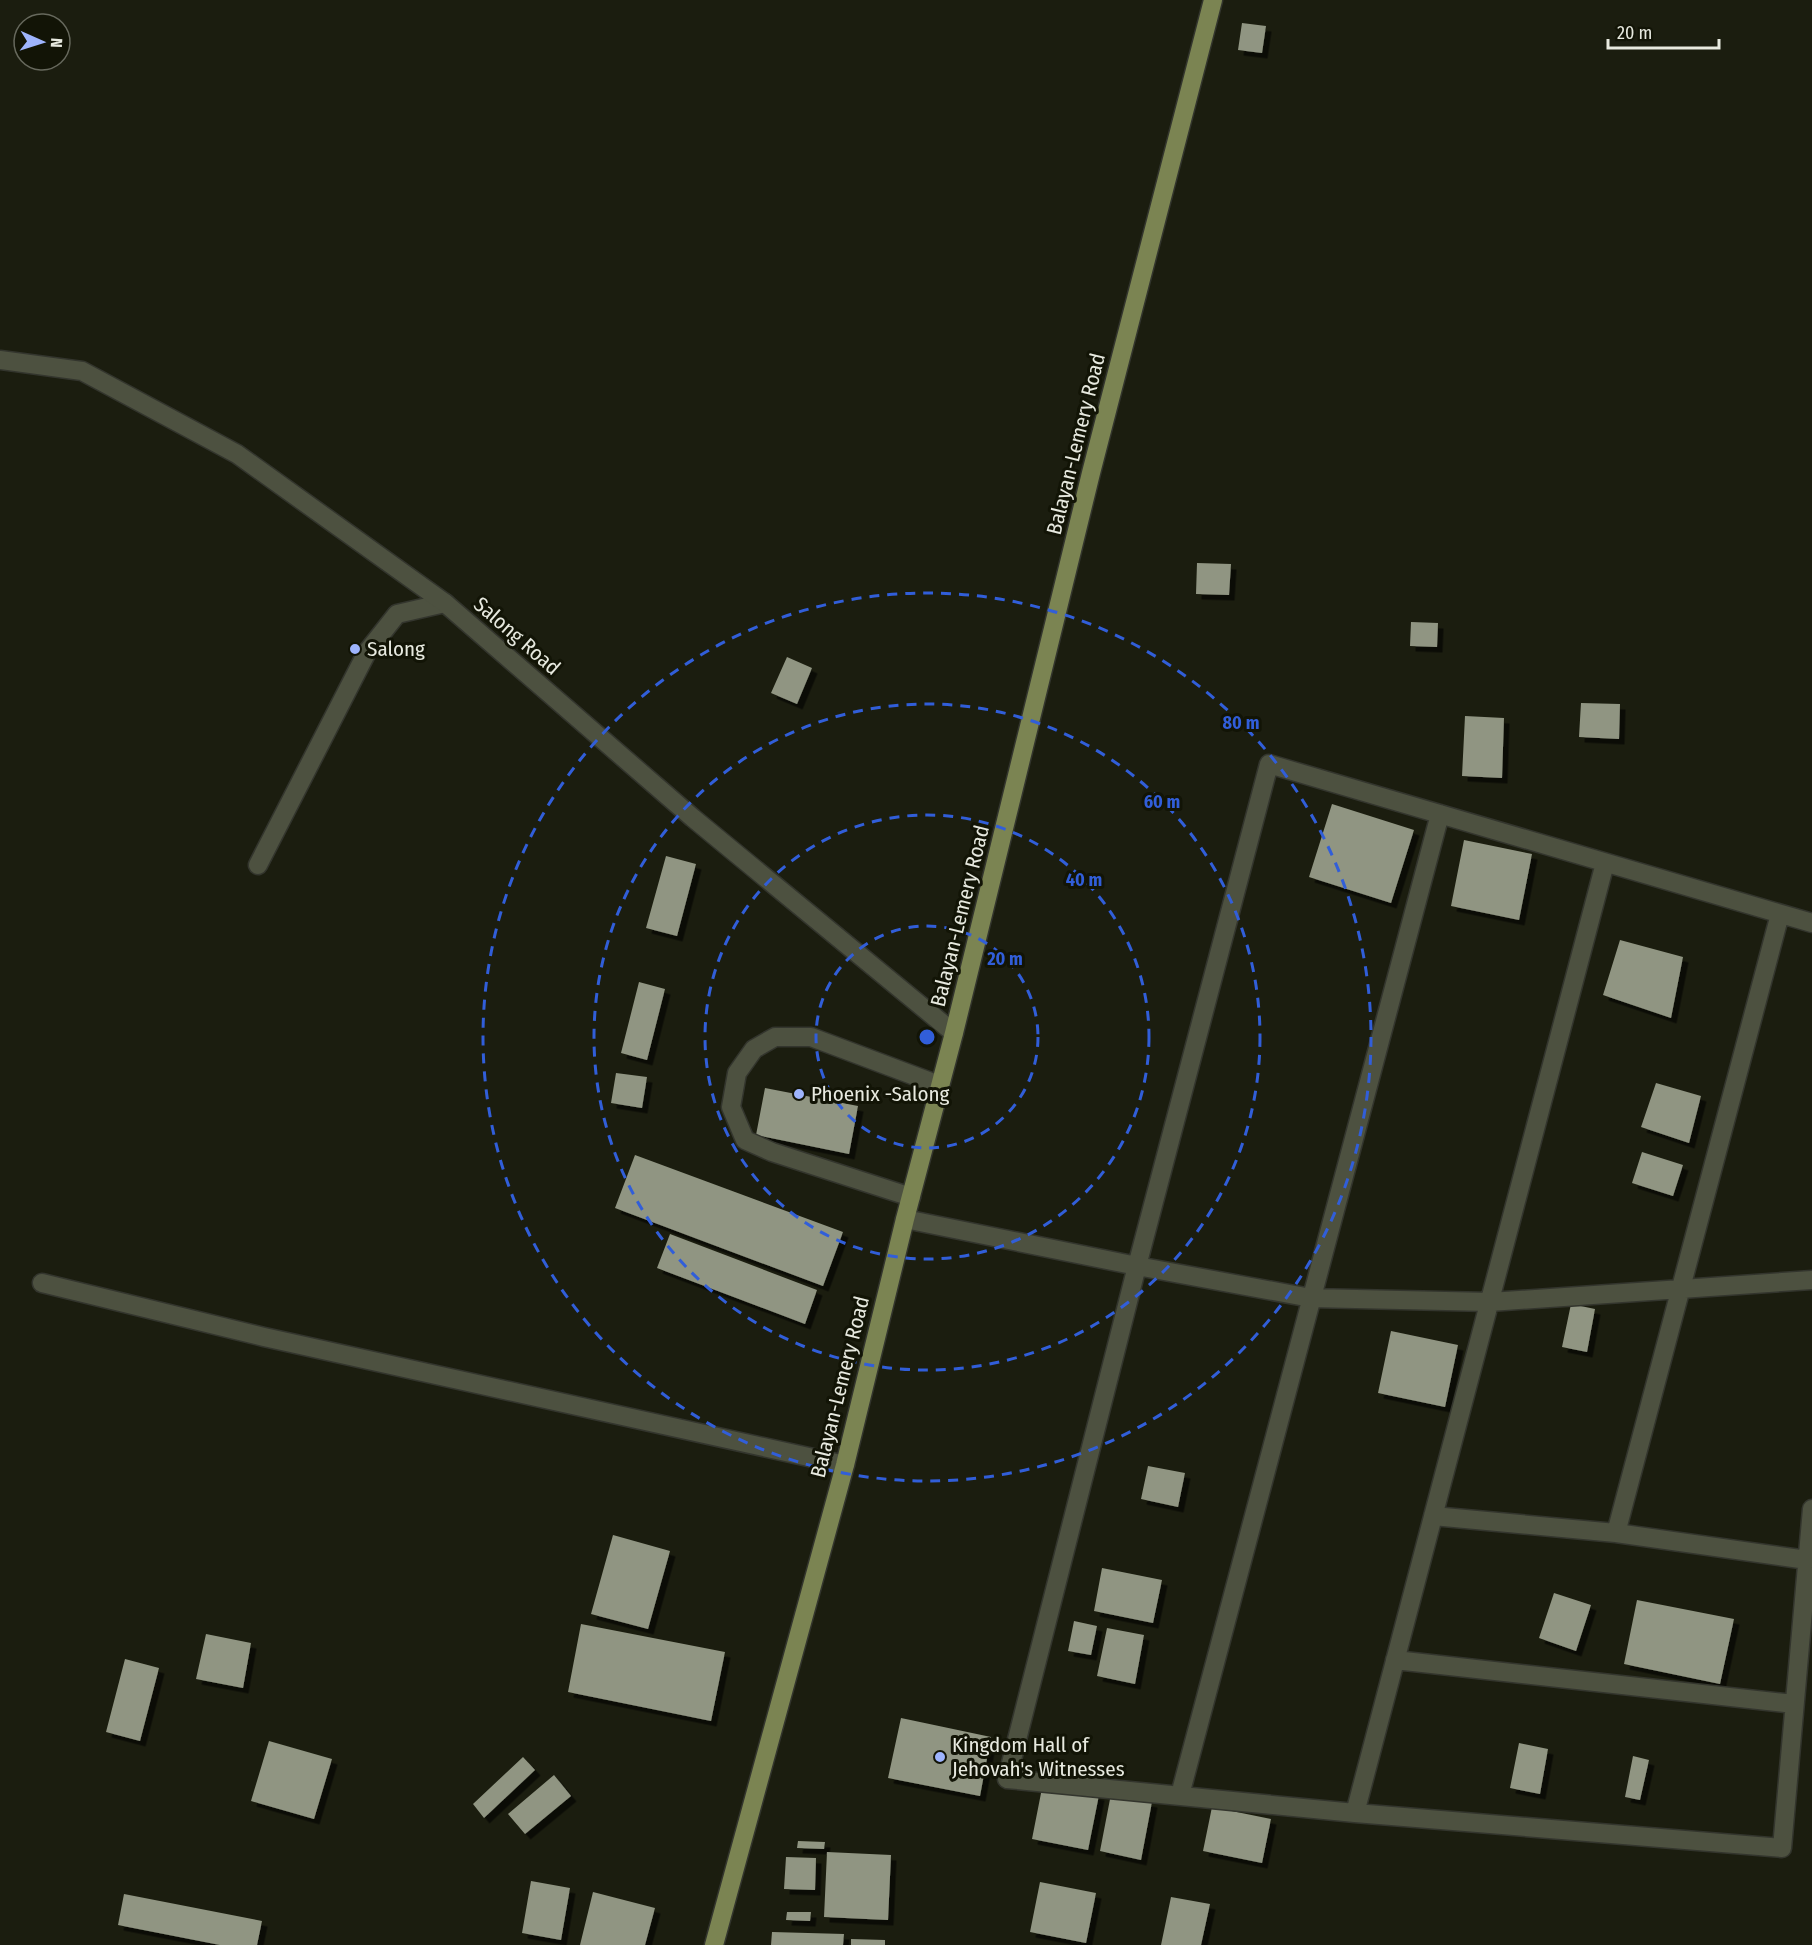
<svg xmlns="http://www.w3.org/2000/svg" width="1812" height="1945" viewBox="0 0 1812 1945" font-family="'Fira Sans Condensed',sans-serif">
<defs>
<filter id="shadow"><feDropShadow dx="5.5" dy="5.5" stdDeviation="0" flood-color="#0009"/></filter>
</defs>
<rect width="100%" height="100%" fill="#1b1d0f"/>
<path fill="#909582" filter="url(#shadow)" d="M1242,23L1266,26L1262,53L1238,50Z
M1197,563L1231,564L1229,595L1196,594Z
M1411,622L1438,623L1437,647L1410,646Z
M787,657L812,668L797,704L771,693Z
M1581,703L1620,704L1619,739L1579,737Z
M1465,716L1504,718L1502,778L1462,776Z
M1332,804L1414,830L1391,903L1309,877Z
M1464,840L1532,854L1519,920L1451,906Z
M666,856L696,864L677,936L646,928Z
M1620,940L1683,957L1671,1018L1603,995Z
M639,982L665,989L647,1060L621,1053Z
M616,1073L647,1077L642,1108L611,1103Z
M1656,1083L1701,1096L1689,1143L1641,1127Z
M765,1088L858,1106L849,1154L756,1135Z
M1642,1152L1683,1165L1673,1196L1632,1183Z
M635,1155L843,1232L823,1286L615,1208Z
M670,1234L817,1290L805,1324L657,1268Z
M1571,1304L1595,1309L1587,1352L1562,1347Z
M1391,1331L1458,1345L1445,1407L1378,1393Z
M1148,1466L1185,1473L1178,1507L1141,1499Z
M613,1535L670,1551L648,1629L591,1614Z
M1102,1568L1162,1580L1153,1623L1094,1611Z
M1554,1593L1591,1605L1576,1651L1539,1638Z
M1637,1600L1734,1619L1720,1684L1624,1664Z
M1074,1621L1097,1626L1091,1655L1068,1651Z
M581,1624L725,1652L711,1721L568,1692Z
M1107,1628L1144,1635L1135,1684L1097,1676Z
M206,1634L251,1643L243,1688L196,1679Z
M125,1659L159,1668L140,1741L106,1732Z
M901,1718L991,1737L980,1796L888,1778Z
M269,1741L332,1759L314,1819L251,1801Z
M1519,1743L1548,1749L1540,1794L1510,1788Z
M1633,1756L1649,1760L1640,1800L1625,1797Z
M523,1757L535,1770L484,1818L473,1804Z
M554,1775L571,1796L525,1834L508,1814Z
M1043,1783L1099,1795L1088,1850L1032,1839Z
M1111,1794L1152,1802L1141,1860L1100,1851Z
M1212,1807L1271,1819L1262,1863L1203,1851Z
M798,1841L825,1842L824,1849L797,1848Z
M827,1852L891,1855L888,1920L824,1917Z
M786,1857L816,1858L815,1890L784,1889Z
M531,1881L570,1888L561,1940L522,1933Z
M1040,1882L1096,1893L1086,1943L1030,1932Z
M593,1892L655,1908L645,1945H580Z
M124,1894L262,1921L257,1945H220L118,1925Z
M1171,1897L1210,1904L1201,1945H1161Z
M787,1912H811L810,1921L786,1920Z
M772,1932L844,1934L843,1945H771Z
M851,1939L885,1940V1945H851Z"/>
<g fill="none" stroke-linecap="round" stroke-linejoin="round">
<g stroke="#33352d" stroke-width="21">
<path id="service" d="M258,865L367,652L397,614L445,603
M911,1197L772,1152L745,1140L731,1107L737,1073L754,1049L775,1037H811L939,1085
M42,1283L264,1337L845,1465"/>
</g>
<g stroke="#33352d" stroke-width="21">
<path id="minor" d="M0,360L82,371L237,454L445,603L693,818L954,1033
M1812,923L1269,764L1137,1266L1007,1779L1355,1813L1782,1848L1812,1509
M905,1219L1137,1266L1311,1298L1490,1302L1812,1280
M1433,1516L1616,1533L1807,1560
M1616,1533L1780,914
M1395,1660L1794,1704
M1180,1795L1440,814
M1355,1813L1605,863"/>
</g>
<g stroke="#33352d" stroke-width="21">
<path id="primary" d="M714,1945L845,1465L905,1219L954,1033L1091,473L1213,0"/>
</g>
<use href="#service" stroke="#4d5140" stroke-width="18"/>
<use href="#minor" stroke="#4d5140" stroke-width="18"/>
<use href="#primary" stroke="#7b8452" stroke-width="18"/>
</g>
<g fill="none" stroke="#315ed9" stroke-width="3" stroke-dasharray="10 8">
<circle cx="927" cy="1037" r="111"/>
<circle cx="927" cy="1037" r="222"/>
<circle cx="927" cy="1037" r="333"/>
<circle cx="927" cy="1037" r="444"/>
</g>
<g fill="#9eb4fd" stroke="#121406" stroke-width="2">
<circle cx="355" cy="649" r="6"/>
<circle cx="799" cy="1094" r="6"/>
<circle cx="940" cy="1757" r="6"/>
</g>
<g text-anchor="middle" stroke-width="6" stroke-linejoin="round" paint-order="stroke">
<g font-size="21" fill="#e7e9df" stroke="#121406">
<text transform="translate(1076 444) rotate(-76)" y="7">Balayan-Lemery Road</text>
<text transform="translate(517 636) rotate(41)" y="7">Salong Road</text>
<text transform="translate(960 916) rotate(-76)" y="7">Balayan-Lemery Road</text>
<text transform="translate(840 1387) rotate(-76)" y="7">Balayan-Lemery Road</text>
</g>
<g font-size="21" fill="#e7e9df" stroke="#121406" text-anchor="start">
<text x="367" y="656">Salong</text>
<text x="811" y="1101">Phoenix -Salong</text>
<text x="952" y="1752">Kingdom Hall of<tspan x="952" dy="24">Jehovah's Witnesses</tspan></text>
</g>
</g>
<circle cx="927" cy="1037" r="9" fill="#315ed9" stroke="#121406" stroke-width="3"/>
<g font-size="18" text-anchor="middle" font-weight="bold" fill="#315ed9" stroke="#121406" stroke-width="6" stroke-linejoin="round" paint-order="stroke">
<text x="1241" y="729">80 m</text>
<text x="1162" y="808">60 m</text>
<text x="1084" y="886">40 m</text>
<text x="1005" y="965">20 m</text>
</g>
<g transform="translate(42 42) rotate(93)"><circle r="28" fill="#121406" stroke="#67695d" stroke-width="1.5"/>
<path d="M0-4.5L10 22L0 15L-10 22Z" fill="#9eb4fd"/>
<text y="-9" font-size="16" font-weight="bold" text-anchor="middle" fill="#e7e9df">N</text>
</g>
<path d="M1608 39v9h111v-9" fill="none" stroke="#e7e9df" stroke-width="3"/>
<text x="1617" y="39" font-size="18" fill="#e7e9df" stroke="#121406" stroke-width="4.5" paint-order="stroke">20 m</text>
</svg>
